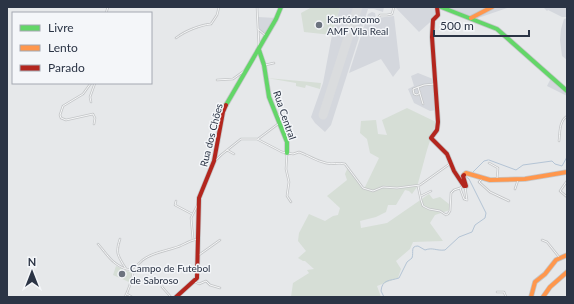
<svg xmlns="http://www.w3.org/2000/svg" width="574" height="304" viewBox="0 0 574 304" font-family="Lato,sans-serif">
<rect width="100%" height="100%" fill="#e6e8ea"/>
<path fill="#d4d7dd" d="M340,7H384L383,12L374,9H368L331,125L325,132L315,123L311,117L323,83L332,35Z
M395,7H437V16L419,32Z
M444,7H510L478,18L477,20Z
M543,7H567V17H562L548,10L547,11Z
M372,12L375,13L376,18L394,16L400,68L393,77L381,59L349,73L368,14Z
M258,17L276,18L267,33H263L259,29Z
M567,18V60L562,56L560,40L561,29L564,19Z
M418,73L433,79L436,110L430,111L414,103L408,89L414,86L411,76Z
M551,78L567,92V96L547,86Z"/>
<path fill="#d6ded6" d="M312,7H340L332,35L304,32L301,13Z
M267,78L321,83L320,89L306,85L305,88L296,86V83Z
M407,108L436,122L427,150L417,187L412,194L409,191L405,190L396,205H388L386,212L376,217L360,221L361,228L387,223L429,194L433,199L440,197L449,204L450,210L435,215L430,223L443,241L413,242L410,249L396,261L401,269L398,278L377,286L381,297H291L293,283L309,273L307,270L314,269L305,261H303L298,258L306,251L298,241L299,233L309,214L325,221L333,216L338,215L340,208L327,196L347,180L345,174L348,167L350,172L364,189L379,158L370,153L367,139L360,133L361,121L376,120L378,134L387,135L382,120Z
M116,266L132,273L129,282L113,275Z"/>
<g fill="none" stroke-linecap="round" stroke-linejoin="round">
<path stroke="#b4c4d5" stroke-width="1" d="M489,160L516,170L523,165L552,161L555,164L562,166L567,157
M466,172L472,173L484,161L488,160
M384,297L381,291C382,279 390,281 399,278L407,262L412,258C414,252 410,246 418,246L425,250C433,247 436,251 445,250L459,237L472,232L475,225L485,218L486,213L469,179L464,175"/>
<path stroke="#dadcde" stroke-width="9" d="M323,115L358,7"/>
<g stroke="#c4c6c8" stroke-width="2.5">
<path id="street" d="M257,7L259,47
M106,13L108,7
M378,18L380,15H387L392,14L394,7
M258,29L265,35
M176,38C185,31 200,25 211,24L217,15L219,7
M265,65L274,63
M217,80L233,79L244,71
M91,83L83,94L63,106L60,115L61,118L66,120L93,114L95,118L94,124
M418,87L423,104
M420,93L417,95L414,94L413,89L424,85L434,84
M91,102L90,97L95,83
M276,112L280,117L281,122
M258,139L278,124
M559,141C560,133 559,121 567,116
M227,150L234,154
M287,153L286,169L289,182L287,196L291,202
M214,162L221,155L241,139H257L282,152L293,154L299,152C308,155 316,161 326,163C333,165 338,162 345,164L363,188L373,191L383,187L397,188L420,185L451,163
M489,163L498,168L497,179
M483,178L479,182L490,192L509,201
M567,181L560,191L567,197
M418,186L421,200L423,206L429,209L440,211L446,215L448,214L450,211L451,193L454,190L460,188
M463,186L460,188L464,199L467,200
M465,187L467,200
M515,189L518,180
M421,196L431,191
M176,201L175,205L192,214
M120,239C115,253 118,256 126,269L134,270
M193,239L191,218L198,204
M542,240L547,242L559,257
M98,244C108,255 110,262 125,269
M199,255L220,240
M160,279L162,283V287L171,297
M195,282L199,284L206,281L210,285L220,288
M497,292H504L506,297
M127,294L132,297
M125,297C129,289 131,282 133,273C140,255 158,253 174,248C183,246 189,240 198,239"/>
</g>
<g stroke="#c4c6c8" stroke-width="5.5">
<path id="fast" d="M441,7L497,29L567,91
M259,50L264,65L269,97L287,142V153
M226,105L276,19L281,7"/>
</g>
<g stroke="#c4c6c8" stroke-width="5.5">
<path id="slow" d="M471,18L492,7
M464,175L466,173L490,180L525,179L567,172
M531,297L535,282L545,274L556,260L567,255
M543,297L550,287L567,272"/>
</g>
<g stroke="#c4c6c8" stroke-width="5.5">
<path id="jam" d="M437,7L438,15L433,20L432,37L438,122L437,130L431,138L447,154L454,171L464,186H466L463,176L464,175
M176,297L197,278L199,198L214,161L223,112L226,105"/>
</g>
<use href="#street" stroke="#f5f6f7" stroke-width="1"/>
<use href="#fast" stroke="#63d668" stroke-width="4"/>
<use href="#slow" stroke="#ff974d" stroke-width="4"/>
<use href="#jam" stroke="#b3261e" stroke-width="4"/>
</g>
<g fill="#6c737f" stroke="#f4f6f9" stroke-width="1.5">
<circle cx="319" cy="25" r="4"/>
<circle cx="122" cy="274" r="4"/>
</g>
<g text-anchor="middle" stroke-width="3" stroke-linejoin="round" paint-order="stroke">
<g font-size="10" fill="#2b3445" stroke="#f4f6f9" text-anchor="start">
<text x="327" y="23">Kartódromo<tspan x="327" dy="12">AMF Vila Real</tspan></text>
<text x="130" y="272">Campo de Futebol<tspan x="130" dy="12">de Sabroso</tspan></text>
</g>
<g font-size="10" fill="#2b3445" stroke="#f4f6f9">
<text transform="translate(285 115) rotate(71)" y="4">Rua Central</text>
<text transform="translate(211 135) rotate(-76)" y="4">Rua dos Chões</text>
</g>
</g>
<rect width="574" height="304" fill="none" stroke="#2b3445" stroke-width="16"/>
<rect x="12" y="12" width="140" height="72" fill="#f4f6f9" stroke="#a4a8b1"/>
<rect x="20" y="25" width="20" height="6" fill="#63d668" stroke="#a4a8b1"/>
<text x="48" y="32" font-size="12" fill="#2b3445">Livre</text>
<rect x="20" y="45" width="20" height="6" fill="#ff974d" stroke="#a4a8b1"/>
<text x="48" y="52" font-size="12" fill="#2b3445">Lento</text>
<rect x="20" y="65" width="20" height="6" fill="#b3261e" stroke="#a4a8b1"/>
<text x="48" y="72" font-size="12" fill="#2b3445">Parado</text>
<g transform="translate(32 272)" stroke="#f4f6f9" stroke-width="3" paint-order="stroke">
<path d="M0-3L7 15L0 10L-7 15Z" fill="#2b3445"/>
<text y="-6" font-size="11" font-weight="bold" text-anchor="middle" fill="#2b3445">N</text>
</g>
<path d="M434 30v6h95v-6" fill="none" stroke="#2b3445" stroke-width="2"/>
<text x="440" y="30" font-size="12" fill="#2b3445" stroke="#f4f6f9" stroke-width="3" paint-order="stroke">500 m</text>
</svg>
